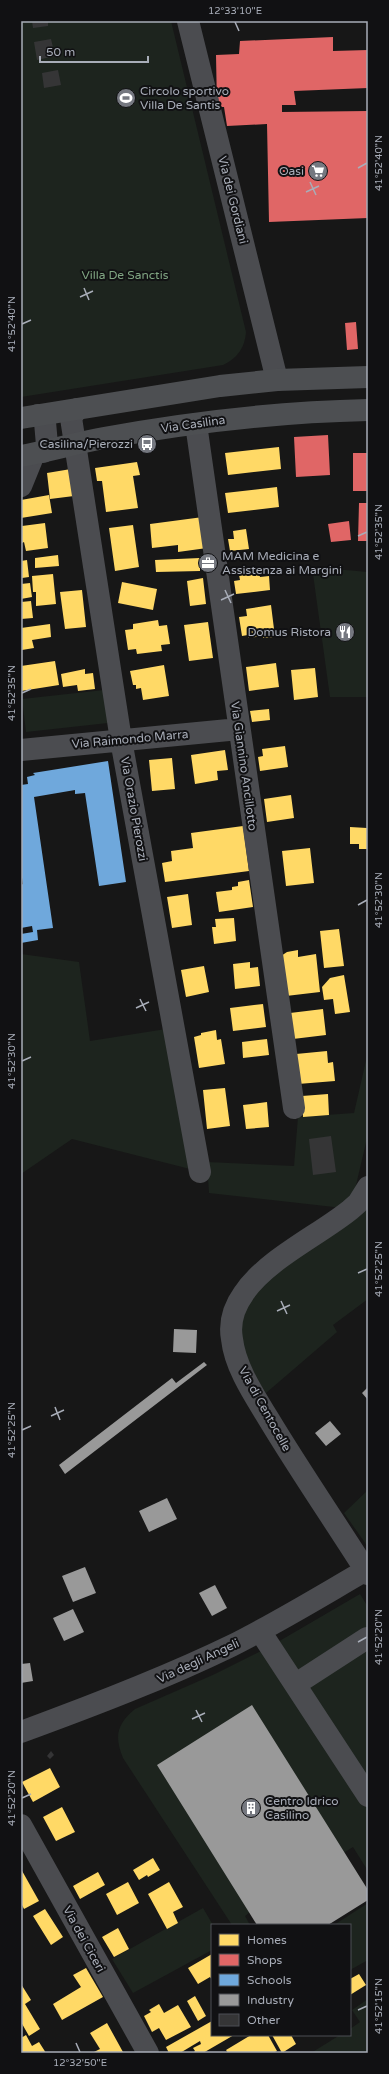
<svg xmlns="http://www.w3.org/2000/svg" width="389" height="2074" viewBox="0 0 389 2074" font-family="'Varela Round',sans-serif">
<rect width="100%" height="100%" fill="#171717"/>
<path fill="#1d241e" d="M21,21H171L246,332C245,347 238,358 223,365L21,397Z
M312,567L368,572V697H330Z
M104,690L108,723L26,732L22,699Z
M21,954L79,962L90,1041L166,1029L194,1170L72,1139L21,1174Z
M368,1052V1134L353,1198L343,1208L209,1193L207,1162L294,1166L298,1117L354,1113Z
M368,1207V1299L333,1325L337,1332L266,1393L248,1367L239,1322L256,1286Z
M368,1490V1547L344,1513Z
M360,1594L368,1607V1636L302,1675L276,1643Z
M368,1641V1789L310,1694L309,1679Z
M267,1648L368,1804V1871L353,1847L250,1912L245,1916L250,1925H232L123,1758C114,1736 117,1724 135,1709L215,1674Z
M368,1903V1960L350,1970V1925H334Z
M203,1908L213,1925L212,1950L133,1993L112,1959Z
M368,1999V2053H311L340,2035H350V2029L360,2022L352,2010Z"/>
<path fill="#ffd966" d="M279,447L281,469L228,475L225,453Z
M137,462L140,475L133,476L138,508L106,512L102,481H97L95,468Z
M71,469L74,496L50,499L47,473Z
M277,487L279,507L228,513L225,493Z
M49,495L52,513L21,518V500Z
M203,517L207,548L178,552V545L152,548L150,524Z
M45,523L48,548L26,551L24,542L22,543V526Z
M133,525L139,567L115,571L109,528Z
M246,529L249,549L230,551L228,539H234L233,531Z
M58,555L59,566L35,568V558Z
M200,558V571L156,572L155,560Z
M27,560L29,577L22,578L21,561Z
M258,568L260,577L269,576L270,590L236,594L234,581L240,580L238,570Z
M53,574L56,604L36,606V592H33L32,576Z
M203,578L206,604L190,606L187,581Z
M122,582L157,589L153,610L118,603Z
M30,583L32,597L21,599V584Z
M82,590L86,627L65,629L60,592Z
M31,601L33,618L21,619V602Z
M271,605L275,637L263,638V636L248,638V635L242,636L239,617L247,616L246,609Z
M158,620L159,626L167,625L170,644L161,645L162,651L137,654L136,649L128,650L125,630L133,629V624Z
M208,622L213,658L189,661L184,625Z
M50,624L51,637L32,640L34,648L22,650L21,628Z
M55,661L59,685L21,691V666Z
M276,663L279,687L249,691L246,667Z
M164,665L169,696L143,700L141,688L136,689V685H133L130,671Z
M315,668L318,697L294,700L291,670Z
M85,669V674L93,673L95,689L78,691L77,685L63,687L61,674Z
M269,709L270,720L252,722L250,711Z
M285,746L288,767L260,771L258,757L263,756L262,749Z
M225,750L228,770L217,771L218,780L195,784L191,755Z
M172,758L175,789L152,791L149,760Z
M291,795L294,818L267,822L264,799Z
M243,826L249,871L165,882L162,863L172,861L171,851L193,848L191,833Z
M350,827L367,828L368,849H359V844H350Z
M310,848L314,883L286,886L282,851Z
M249,880L253,907L219,912L216,892L232,890V887L238,886V882Z
M188,894L192,925L172,928L167,897Z
M234,918L236,941L214,944L212,927H216L215,919Z
M339,929L344,966L324,968L320,931Z
M298,950V957L316,954L320,992L286,996L281,956L287,952Z
M250,962V968L258,967L260,986L235,989L233,964Z
M204,966L209,992L186,997L181,970Z
M344,975L350,1012L335,1014L333,999L324,1000L322,987L330,978Z
M263,1004L266,1027L233,1031L230,1008Z
M323,1009L326,1035L293,1039L290,1013Z
M216,1030L217,1040L221,1039L225,1064L199,1068L194,1037L201,1035V1033Z
M267,1039L269,1055L243,1058L242,1042Z
M327,1051L328,1063L333,1062L335,1081L298,1084L296,1054Z
M225,1088L230,1126L207,1129L203,1090Z
M328,1094L329,1115L303,1117L302,1096Z
M267,1102L269,1127L246,1129L243,1105Z
M50,1768L60,1787L33,1802L22,1782Z
M62,1807L75,1832L56,1841L43,1817Z
M153,1858L160,1870L148,1877L147,1875L139,1880L133,1870Z
M21,1869L39,1901L24,1909L21,1903Z
M98,1872L105,1885L80,1899L73,1886Z
M128,1882L139,1903L117,1915L106,1894Z
M169,1882L183,1907L173,1912L178,1923L167,1929L148,1894Z
M45,1909L63,1937L51,1945L33,1916Z
M118,1928L129,1949L114,1957L102,1937Z
M212,1954V1980L210,1977L198,1984L188,1968Z
M86,1968L103,1997L62,2020L53,2004L81,1987L73,1975Z
M359,1974L366,1985L350,1995V1979Z
M21,1984L31,2000L25,2004L40,2029L29,2036L21,2022Z
M195,1996L206,2016L198,2021L187,2001Z
M159,2004L164,2013L178,2005L191,2027L166,2040L159,2028L152,2032L144,2016L151,2012L149,2010Z
M212,2021V2035H234L203,2053H193L195,2051L193,2048L201,2044L200,2041L180,2053H169L166,2047Z
M107,2023L123,2052L92,2053L100,2049L90,2033Z
M26,2035L32,2046L39,2042L46,2053H21V2038Z
M251,2035H268L277,2051L273,2053H228L226,2050Z
M272,2035H291L296,2044L282,2053Z"/>
<path fill="#e06666" d="M333,37V51L368,50V88L294,91L296,105H282V112L368,111V218L269,222L267,124L227,126L224,107H217L216,55L239,54L240,41Z
M356,322L358,349L347,350L345,323Z
M328,435L330,475L296,477L294,437Z
M353,453H368V491H353Z
M359,503H368V541H358Z
M349,521L351,540L331,542L328,524Z"/>
<path fill="#6fa8dc" d="M108,761L126,882L99,886L85,793L75,794V790L34,797L53,928L37,930L38,940L21,943V934L33,932L32,926L21,928V885L23,884L21,871V785L28,784L27,777L35,775L33,773Z"/>
<path fill="#999" d="M174,1329L197,1330L196,1353L173,1352Z
M204,1362L207,1365L65,1474L59,1465L172,1378L176,1383Z
M368,1387V1400L362,1393Z
M330,1421L341,1434L326,1446L315,1433Z
M167,1498L177,1519L149,1532L139,1511Z
M85,1567L96,1593L73,1602L62,1576Z
M215,1585L227,1608L212,1616L199,1593Z
M73,1609L84,1632L64,1641L53,1618Z
M30,1663L33,1681L21,1683V1664Z
M252,1705L368,1890V1900L328,1925H257L157,1765Z"/>
<path fill="#353536" d="M32,21H48V26L33,28Z
M51,39L55,56L37,60L34,42Z
M58,70L61,85L44,88L42,73Z
M331,1136L336,1172L313,1175L309,1139Z
M51,1751L54,1755L50,1759L47,1756Z"/>
<g fill="none" stroke-linecap="round" stroke-linejoin="round">
<path stroke="#4b4c50" stroke-width="22" d="M188,21L277,380
M77,409L71,418L121,740L200,1172
M38,415L45,422L47,445L43,452
M196,424L294,1108
M21,486L34,454
M21,750L239,729
M368,1187L358,1203L350,1210C319,1235 266,1260 244,1293C234,1307 229,1323 232,1339C235,1367 254,1395 268,1418C300,1471 335,1522 368,1574
M260,1631L368,1796
M296,1684L367,1638
M21,1732C92,1706 163,1679 231,1646C277,1623 321,1596 366,1570
M21,1825L148,2053"/>
<path stroke="#4d4f52" stroke-width="22" d="M21,418L220,386L277,380L368,377
M21,456C49,451 76,443 104,438C192,422 279,412 368,410"/>
</g>
<path fill="none" stroke="#a8adb8" stroke-width="1.5" d="M235,22L239,31M358,168L367,163M310,182L316,195M306,192L319,186M84,288L89,300M80,297L93,291M22,324L31,320M358,536L367,532M225,590L231,603M221,600L234,594M22,693L31,689M358,905L367,900M140,999L146,1011M136,1008L149,1002M22,1061L31,1057M358,1273L367,1269M281,1301L287,1314M277,1311L290,1305M55,1407L60,1420M51,1416L64,1410M22,1430L31,1426M358,1642L367,1637M196,1710L202,1722M192,1719L205,1713M22,1798L31,1794M358,2010L367,2006M76,2043L80,2052"/>
<defs>
<g id="stadium-disc" transform="scale(1)"><circle r="9.5" fill="#757880" stroke="#111113"/><path d="M0-5a6.5 5 0 1 0 0 10a6.5 5 0 1 0 0-10ZM-3.5-1.8h7v3.6h-7Z" fill="#fff"/></g>
<g id="supermarket-disc" transform="scale(1)"><circle r="9.5" fill="#757880" stroke="#111113"/><path d="M-6-5.5h2.5l.6 2H6L4.5 2H-2.5L-4.4-4H-6ZM-1.5 3.2a1.3 1.3 0 1 0 .1 0ZM3 3.2a1.3 1.3 0 1 0 .1 0Z" fill="#fff"/></g>
<g id="bus-disc" transform="scale(1)"><circle r="9.5" fill="#757880" stroke="#111113"/><path d="M-5-6H5V4H4V6H2V4H-2V6H-4V4H-5ZM-3.5-4V0h7V-4ZM-3.5 1.2v1.5H-2V1.2ZM2 1.2v1.5H3.5V1.2Z" fill="#fff"/></g>
<g id="office-disc" transform="scale(1)"><circle r="9.5" fill="#757880" stroke="#111113"/><path d="M-6-3h4V-5.5h4V-3h4V5H-6ZM-1-4.5V-3h2v-1.5ZM-6 0V1H6V0Z" fill="#fff"/></g>
<g id="restaurant-disc" transform="scale(1)"><circle r="9.5" fill="#757880" stroke="#111113"/><path d="M-5-6h1v4h1v-4h1v4h1v-4h1v5L-1.5 .5V6h-2V.5L-5-1ZM5-6V6H3V1.5H1.5Q1.5-4 5-6Z" fill="#fff"/></g>
<g id="building-disc" transform="scale(1)"><circle r="9.5" fill="#757880" stroke="#111113"/><path d="M-4-6H4V6H1V3H-1V6H-4ZM-2.5-4.3h1.7v1.8h-1.7ZM.8-4.3h1.7v1.8H.8ZM-2.5-1h1.7V.8h-1.7ZM.8-1h1.7V.8H.8Z" fill="#fff"/></g>
</defs>
<g fill-rule="evenodd">
<use href="#stadium-disc" x="126" y="98"/>
<use href="#supermarket-disc" x="318" y="171"/>
<use href="#bus-disc" x="147" y="444"/>
<use href="#office-disc" x="208" y="563"/>
<use href="#restaurant-disc" x="345" y="632"/>
<use href="#building-disc" x="251" y="1808"/>
</g>
<g text-anchor="middle" stroke-width="4" stroke-linejoin="round" paint-order="stroke">
<g font-size="12" fill="#a8adb8" stroke="#111113" text-anchor="start">
<text x="140" y="95">Circolo sportivo<tspan x="140" dy="14">Villa De Santis</tspan></text>
<text x="304" y="175" text-anchor="end">Oasi</text>
<text x="133" y="448" text-anchor="end">Casilina/Pierozzi</text>
<text x="222" y="560">MAM Medicina e<tspan x="222" dy="14">Assistenza ai Margini</tspan></text>
<text x="331" y="636" text-anchor="end">Domus Ristora</text>
<text x="265" y="1805">Centro Idrico<tspan x="265" dy="14">Casilino</tspan></text>
</g>
<g font-size="12" fill="#a8adb8" stroke="#111113">
<text transform="translate(233 200) rotate(76)" y="4">Via dei Gordiani</text>
<text transform="translate(193 424) rotate(-8)" y="4">Via Casilina</text>
<text transform="translate(130 739) rotate(-5)" y="4">Via Raimondo Marra</text>
<text transform="translate(244 766) rotate(82)" y="4">Via Giannino Ancillotto</text>
<text transform="translate(134 809) rotate(80)" y="4">Via Orazio Pierozzi</text>
<text transform="translate(265 1409) rotate(61)" y="4">Via di Centocelle</text>
<text transform="translate(198 1661) rotate(-25)" y="4">Via degli Angeli</text>
<text transform="translate(84 1939) rotate(61)" y="4">Via dei Ciceri</text>
</g>
<g font-size="12" fill="#7fa381" stroke="#111113">
<text x="125" y="279">Villa De Sanctis</text>
</g>
</g>
<rect width="389" height="2074" fill="none" stroke="#111113" stroke-width="44"/>
<rect x="211" y="1924" width="140" height="112" fill="#111113" stroke="#4d4f55"/>
<rect x="219" y="1934" width="20" height="12" fill="#ffd966" stroke="#4d4f55"/>
<text x="247" y="1944" font-size="12" fill="#a8adb8">Homes</text>
<rect x="219" y="1954" width="20" height="12" fill="#e06666" stroke="#4d4f55"/>
<text x="247" y="1964" font-size="12" fill="#a8adb8">Shops</text>
<rect x="219" y="1974" width="20" height="12" fill="#6fa8dc" stroke="#4d4f55"/>
<text x="247" y="1984" font-size="12" fill="#a8adb8">Schools</text>
<rect x="219" y="1994" width="20" height="12" fill="#999999" stroke="#4d4f55"/>
<text x="247" y="2004" font-size="12" fill="#a8adb8">Industry</text>
<rect x="219" y="2014" width="20" height="12" fill="#353536" stroke="#4d4f55"/>
<text x="247" y="2024" font-size="12" fill="#a8adb8">Other</text>
<path d="M40 56v6h108v-6" fill="none" stroke="#a8adb8" stroke-width="2"/>
<text x="46" y="56" font-size="12" fill="#a8adb8" stroke="#111113" stroke-width="3" paint-order="stroke">50 m</text>
<rect x="22" y="22" width="345" height="2030" fill="none" stroke="#a8adb8" stroke-width="1.5"/>
<g font-size="10" text-anchor="middle" fill="#a8adb8">
<text x="235" y="14">12°33'10"E</text>
<text transform="translate(378 163) rotate(-90)" y="4">41°52'40"N</text>
<text transform="translate(11 324) rotate(-90)" y="4">41°52'40"N</text>
<text transform="translate(378 532) rotate(-90)" y="4">41°52'35"N</text>
<text transform="translate(11 693) rotate(-90)" y="4">41°52'35"N</text>
<text transform="translate(378 900) rotate(-90)" y="4">41°52'30"N</text>
<text transform="translate(11 1061) rotate(-90)" y="4">41°52'30"N</text>
<text transform="translate(378 1269) rotate(-90)" y="4">41°52'25"N</text>
<text transform="translate(11 1430) rotate(-90)" y="4">41°52'25"N</text>
<text transform="translate(378 1637) rotate(-90)" y="4">41°52'20"N</text>
<text transform="translate(11 1798) rotate(-90)" y="4">41°52'20"N</text>
<text transform="translate(378 2006) rotate(-90)" y="4">41°52'15"N</text>
<text x="80" y="2066">12°32'50"E</text>
</g>
</svg>
